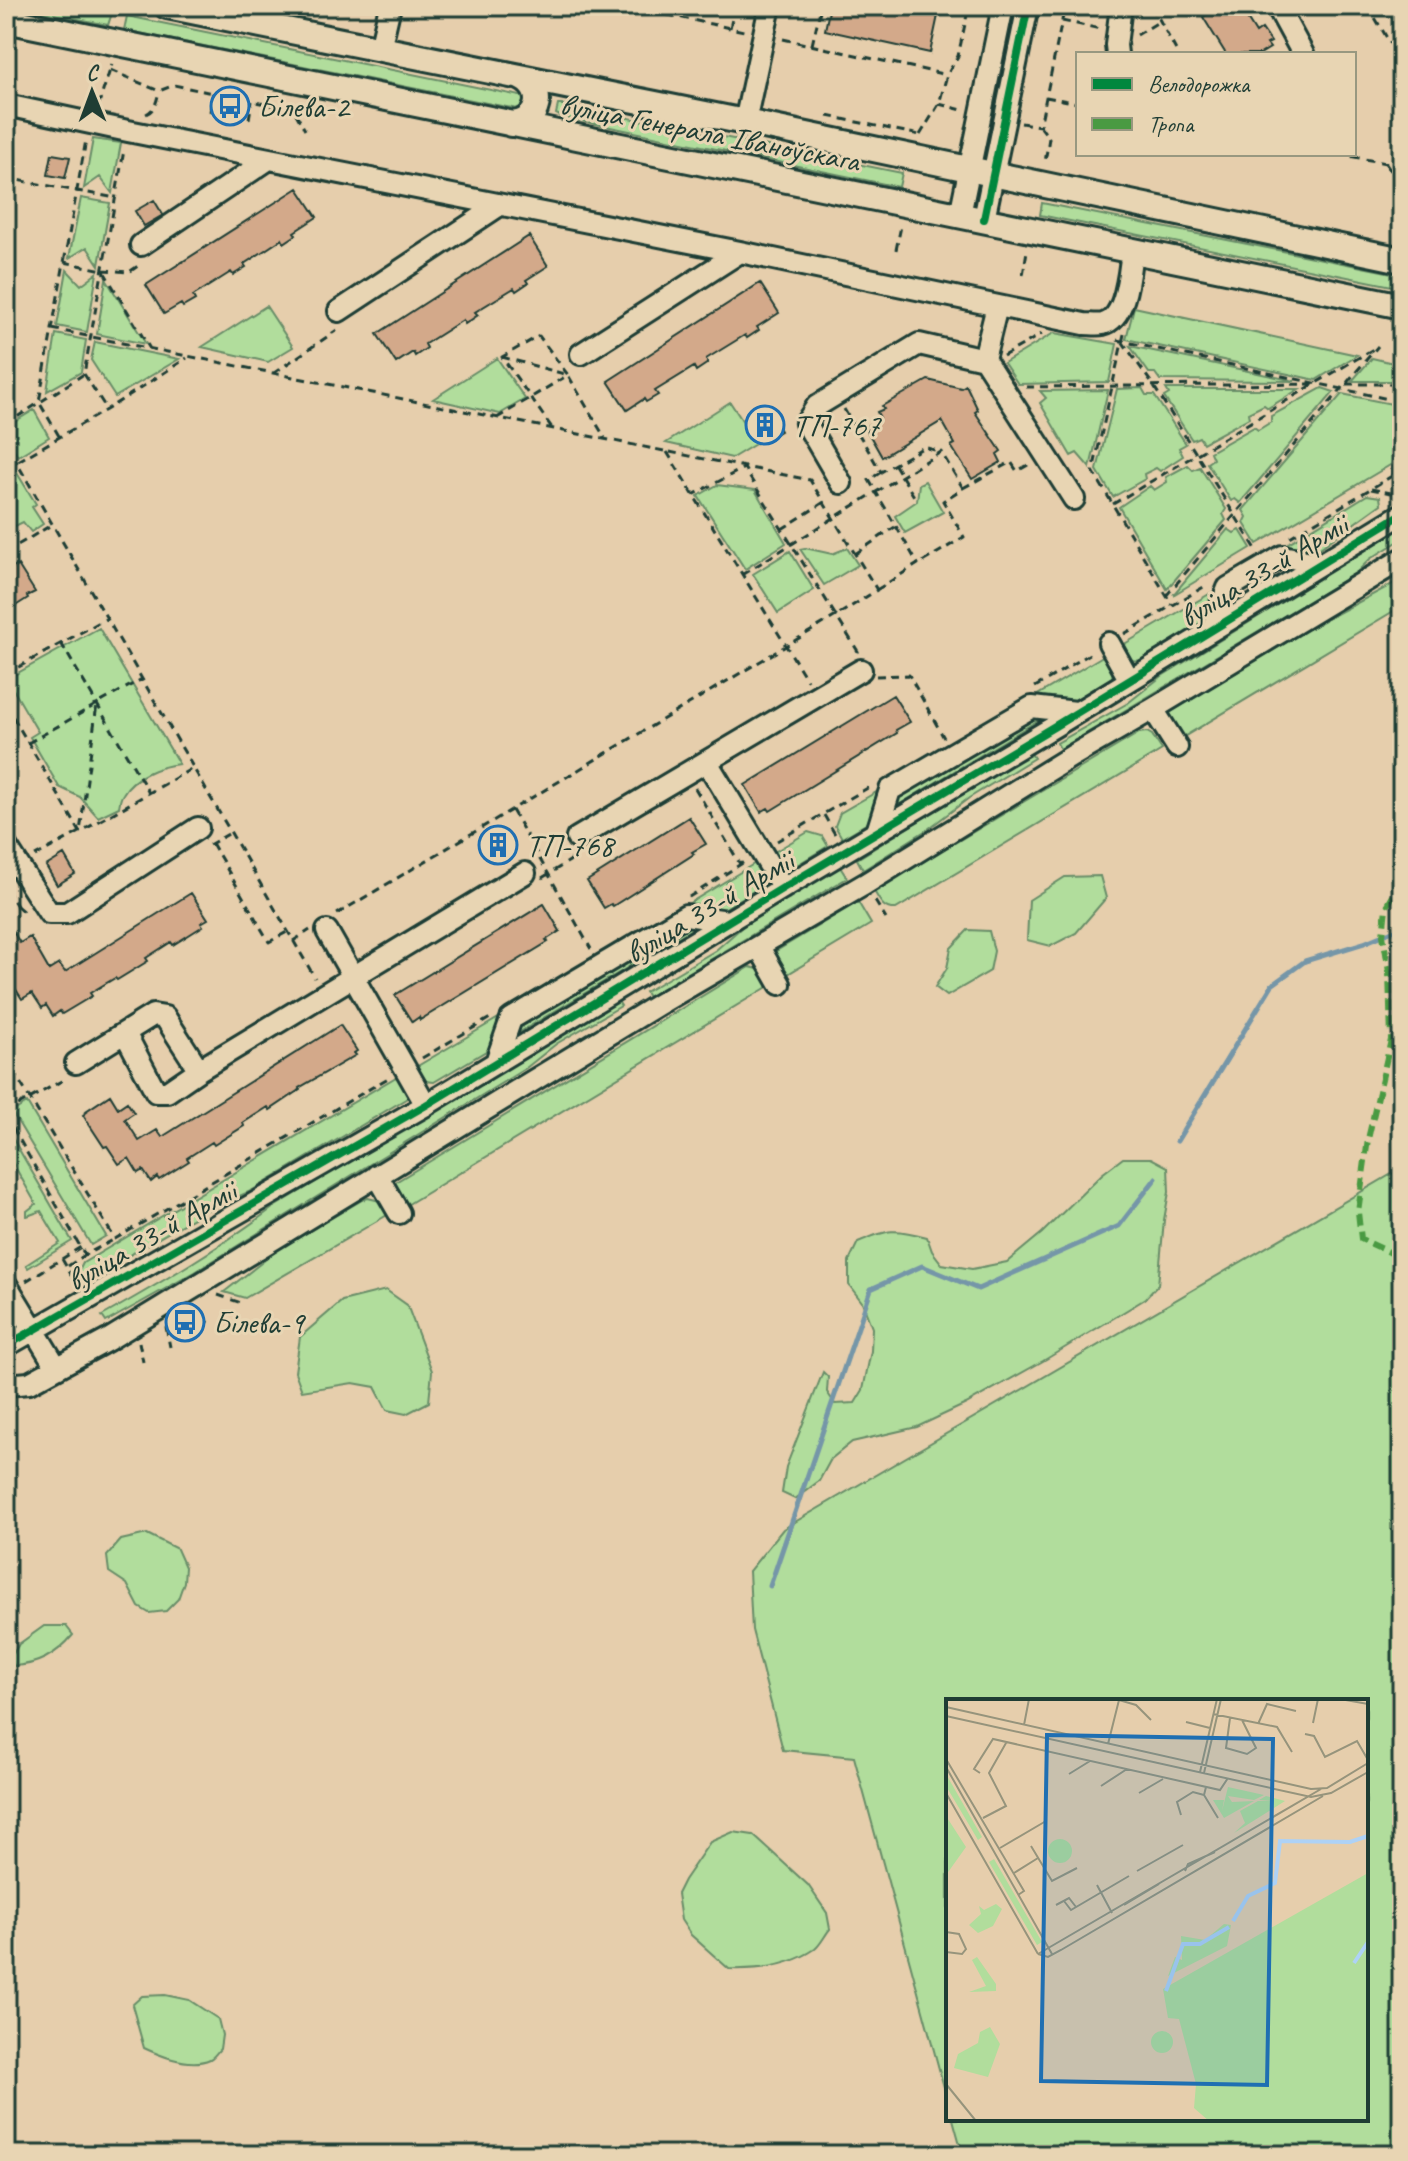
<svg xmlns="http://www.w3.org/2000/svg" width="1408" height="2161" viewBox="0 0 1408 2161" font-family="Caveat,sans-serif">
<rect width="100%" height="100%" fill="#e6ceac"/>
<filter id="ink" filterUnits="userSpaceOnUse"><feTurbulence type="fractalNoise" baseFrequency=".0125" numOctaves="2"/><feDisplacementMap in="SourceGraphic" scale="16" xChannelSelector="R" yChannelSelector="G"/><feConvolveMatrix kernelMatrix="1 2 1 2 8 2 1 2 1" color-interpolation-filters="sRGB"/></filter>
<g filter="url(#ink)">
<path fill="#b1dd9c" stroke="#688d68" stroke-width="2" d="M13,6H77L112,13L108,25Z
M127,16L525,97L528,103L522,110L124,30Z
M558,105H564L902,173L899,187L562,117L556,114Z
M93,139L121,143L112,193L100,177L84,188Z
M81,198L110,203L99,265L87,247L69,258Z
M1042,203L1402,275V288L1040,215Z
M67,270L81,285L97,273L87,332L57,326Z
M106,279L146,344L97,334Z
M266,306L293,347L268,362L202,347Z
M1134,307L1357,355L1316,380L1126,339Z
M1054,333L1117,344L1109,382L1018,384L1004,363Z
M56,334L86,340L81,372L47,391Z
M95,342L179,359L115,397L91,360Z
M1130,346L1295,381L1160,380L1155,373H1149Z
M497,358L525,399L500,414L433,399Z
M1372,358L1402,365V381H1352Z
M1142,388L1146,395H1154L1186,444L1179,448L1183,456L1160,471L1156,468L1144,474L1145,479L1113,497L1097,470L1117,389Z
M1322,388L1334,392L1240,503L1235,499L1231,501L1207,463L1213,459L1210,452L1254,427L1258,430L1271,422V416Z
M1166,389H1299L1268,408L1264,405L1248,413L1249,418L1203,443L1199,437L1192,440L1164,397L1169,394Z
M1108,390L1090,468L1077,453L1071,456L1040,403L1046,398L1040,391Z
M1342,394L1402,406V458L1257,544L1244,523L1247,517L1243,510Z
M730,402L757,443L732,458L666,443Z
M34,410L49,437L18,456L6,436V427Z
M1188,465L1193,470L1200,467L1226,509L1223,514L1226,520L1167,589L1119,507L1150,486L1154,490L1167,482L1166,477Z
M14,468L36,504L32,507L43,524L31,532L23,522L11,528L6,520V473Z
M925,481L943,512L905,533L895,516L917,501L919,484Z
M717,485L755,490L786,543L745,569L698,496Z
M1367,495L1380,497L1381,504L1306,558L1277,550Z
M1402,528V539L1370,559L1356,573L1060,749L1057,743L1128,703L1162,676Z
M1228,529L1234,533L1240,530L1251,548L1173,595Z
M805,548L832,554L847,548L858,565L824,585L800,549Z
M790,551L814,590L778,613L753,574Z
M1402,579V606L1180,739L1166,715L1308,629Z
M1211,593L1204,622L1141,661L1130,660L1121,646Z
M99,628L179,764C160,766 133,776 123,794C120,798 120,802 119,807L98,817L80,797L59,787L30,737L38,732L7,679Z
M1106,654L1114,667L1112,677L1068,704L1031,699Z
M1041,711L1052,712L890,810L894,799Z
M1147,732L1152,735L1162,750L896,909C883,910 880,901 874,891L1139,733Z
M1030,752L1034,758L969,798L928,829L863,870L857,859Z
M885,787L876,818L842,838L835,826L840,813Z
M808,832L822,836L828,846L792,868L780,867L771,854Z
M757,862L765,875L762,886L712,916L683,907Z
M840,867L847,878L648,997L645,992L716,950L750,920Z
M1100,876L1106,898L1076,933L1051,946L1027,940L1029,900L1065,877Z
M858,902L871,924L786,975L773,953Z
M691,922L702,923L510,1038L514,1026Z
M968,930L989,931L994,951L990,971L947,996L935,987L947,968L951,948Z
M750,967L758,969L769,986L405,1206L394,1192V1183Z
M618,1001L621,1006L556,1044L526,1068L195,1272L106,1322L102,1316C162,1282 218,1249 274,1207Z
M507,1013L496,1045L434,1082L426,1081L416,1067Z
M401,1074L409,1085V1097L251,1191L207,1210L82,1283L77,1275L83,1263Z
M27,1103L106,1236L91,1245L12,1112Z
M6,1127L72,1241L28,1268L26,1265L60,1243L41,1211L27,1216V1211L36,1204L6,1151Z
M1123,1158H1151L1168,1167L1169,1192L1164,1220L1158,1285L1145,1299L1043,1361L966,1404L917,1427L852,1442L831,1459L819,1481L795,1499L782,1493L786,1467L823,1372L828,1377L827,1392L835,1404L855,1403L863,1390L871,1351L872,1328L862,1302L849,1285V1261L858,1242C889,1229 894,1228 927,1237L932,1251L942,1264L972,1269L1007,1262L1042,1233L1102,1174Z
M1402,1168V2155H963L953,2119H1366V1701H948V2102L854,1757L783,1750L752,1630L749,1571L783,1529Z
M368,1198L380,1201L389,1214L245,1298L224,1292L279,1249L362,1200Z
M386,1290L407,1305L432,1371L429,1402L406,1414L387,1410L375,1387L353,1383L302,1391L295,1372L300,1337L342,1301Z
M147,1534L177,1549L185,1567L184,1582L178,1599L166,1611L149,1613L139,1607L127,1584L109,1572L107,1556L121,1540Z
M44,1626H66L73,1635C58,1653 38,1665 14,1666L11,1657L19,1644Z
M733,1832L753,1835L808,1885L827,1913L830,1929C825,1935 821,1944 815,1949C790,1966 758,1970 729,1969L691,1935L681,1920L677,1894L684,1880L710,1842Z
M165,1995L189,2000L218,2019L222,2035L220,2049C217,2052 214,2057 210,2059C191,2068 161,2056 144,2048L132,2005L142,1996Z"/>
<g fill="none" stroke-linecap="round" stroke-linejoin="round">
<path stroke="#7596a8" stroke-width="5" d="M1177,1141L1272,985L1305,961L1364,943L1402,927
M770,1586L871,1289L922,1266L978,1289L1119,1226L1156,1178"/>
</g>
<path fill="#d3a98a" stroke="#1f3d34" stroke-width="2" d="M830,6H940L930,53L825,30Z
M1200,6H1239L1256,33L1262,29L1271,42L1267,44L1270,48L1260,54H1226L1203,17L1206,15Z
M52,154L70,157L65,178L48,175Z
M298,188L317,217L294,232L296,235L284,243L282,239L244,264L246,267L233,275L231,272L193,296L195,300L183,307L181,304L164,314L146,285Z
M154,200L163,215L144,226L135,211Z
M529,236L548,266L526,280L528,283L516,291L514,288L475,312L478,315L465,324L463,320L425,344L427,348L415,356L413,352L396,363L377,334Z
M760,283L779,313L757,327L759,330L747,338L745,335L706,359L708,363L696,371L694,367L655,391L658,395L646,402L644,399L627,410L608,381Z
M928,380L961,388L966,385L978,410L975,412L1001,451L997,454L1001,462L972,479L951,446L955,444L942,421L882,457L865,427L880,418L877,412L884,409L882,406Z
M767,409L780,431L763,441L750,419Z
M18,565L35,592L27,596L28,598L6,612V572Z
M893,695L910,722L896,730L897,733L770,811L768,808L761,812L745,785Z
M689,817L706,844L692,852L694,854L613,906L611,904L604,908L587,881Z
M502,832L512,850L495,859L485,841Z
M64,855L75,874L57,885L46,866Z
M191,893L208,919L201,923L203,926L173,945L171,942L146,958L148,961L117,980L115,978L90,993L92,996L62,1014L60,1011L53,1016L46,1005L42,1008L32,993L22,999L6,974V920L20,943L30,937L49,970L59,964L65,972Z
M544,904L560,931L546,940L548,942L420,1020L419,1017L412,1022L395,995Z
M340,1025L357,1051L354,1053L356,1055L299,1088L300,1090L270,1110L268,1107L243,1123L244,1126L214,1145L212,1142L187,1158L189,1161L159,1180L157,1177L151,1182L143,1170L138,1173L129,1158L119,1164L107,1146L104,1147L83,1115L87,1112L86,1111L110,1095L118,1108L127,1102L134,1113L125,1119L139,1141L157,1130L162,1137Z"/>
<g fill="none" stroke-linecap="round" stroke-linejoin="round">
<g stroke="#1f3d34" stroke-width="26">
<path id="minor" d="M1277,6L1303,54
M380,49L390,6
M1117,54L1116,45L1121,6
M6,105L128,131L740,252L1084,324C1090,324 1098,325 1103,324C1127,318 1129,271 1132,251
M745,122L770,6
M960,215L1003,6
M984,219L1028,6
M141,245L269,159
M339,311L500,205
M581,354L740,252
M984,359L1074,499
M841,483L806,423L817,406L919,344L984,359L997,306
M1212,629L1228,588L1283,556L1320,564
M1109,643L1129,679
M1153,709L1177,747
M707,762L783,888
M877,832L890,790L1032,707L1076,712
M577,838L861,670
M6,846L49,913H67L198,828
M327,931L426,1105
M759,947L780,984
M125,1033L156,1092H167L199,1070L525,873
M496,1062L511,1019L686,915L728,921
M76,1063L153,1015L165,1017L199,1070
M377,1175L399,1213
M6,1284L57,1368
M6,1346L426,1105L783,888L1055,726L1402,514
M6,1385L29,1383L108,1340L659,1004L865,884L1072,756L1153,709L1402,559"/>
</g>
<g stroke="#1f3d34" stroke-width="30">
<path id="major" d="M167,6L745,122L1402,260
M6,20L1402,306
M511,124C540,123 547,89 520,77"/>
</g>
<path stroke="#1f3d34" stroke-width="3" stroke-dasharray="8 6" stroke-linecap="butt" d="M626,6L744,31
M1152,6L1178,54
M1368,6L1402,63
M1062,21L1101,29
M730,28L735,6
M1137,35L1160,21
M783,39L947,75
M812,45L821,6
M110,70L159,91L174,85L294,110L305,130
M1046,97L1078,103
M939,104L962,110
M98,106L112,64
M210,112L213,93
M146,114C155,110 157,101 159,91
M828,116L920,135L919,137
M249,119L252,101
M1021,123L1040,126L1065,6
M1040,126L1049,138L1045,162
M920,135L939,104L947,75L958,56L969,6
M1338,154L1402,166
M1386,164L1402,187
M6,178L116,198
M896,250L901,226
M64,262L103,270L150,349
M103,270L129,272L141,264
M1023,275L1027,251
M52,329L810,480L877,590L836,616L744,468L693,495
M1124,334L1093,471L1172,605
M1117,340L1402,402
M1122,341L1153,385L1256,549
M1003,356L1042,334
M502,357L568,375L605,438
M274,373L337,330
M84,374L106,408
M1346,384H1402
M1026,387L1316,384
M844,409L881,472L924,447L941,452
M497,418L568,375L539,336L502,357L552,428
M6,424L84,374L124,150
M59,436L39,402L86,140
M6,444L315,978
M667,452L807,680
M895,465L915,498
M6,468L106,410L187,358
M881,472L869,480L876,492L941,452L963,488L943,501L964,537L919,564
M963,488L1011,462L1017,471L1030,464
M1371,489L1396,494L1402,491
M1113,504L1375,348
M782,529L829,499
M1290,537L1402,470
M6,552L53,524
M855,554L895,527
M743,574L876,492L918,564L878,589
M1166,596L1378,346
M1124,634L1207,585
M61,643L149,793
M6,674L107,618
M876,676L909,675L944,738
M1035,687L1093,652
M6,705L80,832L193,768
M28,743L142,679
M695,788L740,864
M512,810L591,949
M824,815L836,836
M777,841L871,786
M212,843L269,942L287,932
M209,845L230,833
M35,856L80,832L97,704
M542,878L576,857
M6,889L17,906L6,912
M689,897L744,862
M875,901L886,919
M17,906L26,914
M337,914L836,616L859,653
M293,941L310,930
M422,1058L492,1017
M6,1059L115,1239L388,1078
M6,1112L65,1079
M6,1116L85,1255L115,1239
M62,1259L76,1283
M68,1266L85,1255
M26,1281L81,1247
M218,1295L244,1304
M190,1312L210,1323
M166,1327L170,1347
M139,1342L143,1362"/>
<use href="#minor" stroke="#e8d5b3" stroke-width="20"/>
<use href="#major" stroke="#e8d5b3" stroke-width="24"/>
<path stroke="#4a9a42" stroke-width="6" stroke-dasharray="12 6" stroke-linecap="butt" d="M1402,880L1386,908L1383,935L1389,972L1391,1040L1368,1139L1358,1212L1361,1239L1402,1258"/>
<g stroke="#e8d5b3" stroke-width="13">
<path id="cycleway" d="M984,219L1028,6
M6,1346L426,1105L783,888L1055,726L1402,514"/>
</g>
<use href="#cycleway" stroke="#00873e" stroke-width="8"/>
</g>
</g>
<defs>
<g id="bus-ring" transform="scale(2)"><circle r="9.5" fill="#e8d5b3" stroke="#1f6fb2" stroke-width="1.5"/><path d="M-5-6H5V4H4V6H2V4H-2V6H-4V4H-5ZM-3.5-4V0h7V-4ZM-3.5 1.2v1.5H-2V1.2ZM2 1.2v1.5H3.5V1.2Z" fill="#1f6fb2"/></g>
<g id="building-ring" transform="scale(2)"><circle r="9.5" fill="#e8d5b3" stroke="#1f6fb2" stroke-width="1.5"/><path d="M-4-6H4V6H1V3H-1V6H-4ZM-2.5-4.3h1.7v1.8h-1.7ZM.8-4.3h1.7v1.8H.8ZM-2.5-1h1.7V.8h-1.7ZM.8-1h1.7V.8H.8Z" fill="#1f6fb2"/></g>
</defs>
<g fill-rule="evenodd">
<use href="#bus-ring" x="230" y="106"/>
<use href="#building-ring" x="765" y="425"/>
<use href="#building-ring" x="498" y="845"/>
<use href="#bus-ring" x="185" y="1322"/>
</g>
<g text-anchor="middle" stroke-width="6" stroke-linejoin="round" paint-order="stroke">
<g font-size="32" fill="#1f3d34" stroke="#e8d5b3" text-anchor="start">
<text x="258" y="117">Білева-2</text>
<text x="793" y="436">ТП-767</text>
<text x="526" y="856">ТП-768</text>
<text x="213" y="1333">Білева-9</text>
</g>
<g font-size="32" fill="#1f3d34" stroke="#e8d5b3">
<text transform="translate(710 132) rotate(11)" y="11">вуліца Генерала Іваноўскага</text>
<text transform="translate(1263 570) rotate(-31)" y="11">вуліца 33-й Арміі</text>
<text transform="translate(709 906) rotate(-31)" y="11">вуліца 33-й Арміі</text>
<text transform="translate(151 1235) rotate(-30)" y="11">вуліца 33-й Арміі</text>
</g>
</g>
<g transform="translate(946 1699)">
<rect width="422" height="422" fill="#e6ceac"/>
<path d="M0,75L36,138L32,141L0,87ZM282,88L318,96L308,101L282,97L286,103L308,102L278,119L267,101H278L276,112ZM320,97L339,102L288,134L299,124L294,112L312,102H326L313,101ZM0,117L20,148L0,176ZM102 152a12 12 0 1 1 24 0a12 12 0 1 1-24 0ZM48,160L96,243L91,246L43,163ZM422,174V422H263L248,409L250,385L233,320L222,319L217,290ZM50,205L56,210L47,227L32,234L23,226L35,215L33,207L38,211ZM278,225L285,226L281,247L222,277L229,258L236,261L235,237L259,241ZM31,258L50,285V292L23,293L40,287L26,261ZM44,328L54,345L42,378L8,369L12,355L32,344L34,333ZM205 343a11 11 0 1 1 22 0a11 11 0 1 1-22 0Z" fill="#b1dd9c"/>
<path fill="none" stroke="#aed2f6" stroke-width="4" d="M287,222L302,197L329,184L334,142L404,143L422,137M408,264L422,243M220,292L237,245H254L283,228"/>
<path fill="none" stroke="#96947c" stroke-width="2" d="M394,0L422,5M0,8L365,90L381,89L422,64M267,15L331,28L346,53M0,17L365,98L385,94L422,73M284,19L280,49L301,55L310,49L296,21M240,23L264,29M367,24L372,0M312,25L321,5L350,12M78,26L83,0M359,35L368,37L379,58L411,42L422,61M162,45L173,1L190,6L205,21M0,60L78,192L72,196M0,68L106,255M254,73L271,0M34,74L28,70L47,40L274,91L282,79M258,74L275,0M123,75L144,62M155,87L181,70M0,94L92,255M193,94L217,80M258,96L272,119M235,116L231,103L247,93L258,96L260,88M37,119L60,107L43,74L60,44M85,147L106,182L131,169M54,149L100,122M191,172L237,146M239,172L242,165L269,153M68,174L92,159M151,186L166,214M118,202L125,211L183,177M110,206L123,199L130,208M178,206L213,185M0,233L13,235L20,250L16,255L0,253M92,255L102,258L115,251L377,97M92,255L375,90M0,385L30,422"/>
<path fill="#1f6fb2" fill-opacity="0.15" stroke="#1f6fb2" stroke-width="4" d="M101,36L327,40L321,386L95,382Z"/>
<rect width="422" height="422" fill="none" stroke="#1f3d34" stroke-width="4"/>
</g>
<rect width="1408" height="2161" fill="none" stroke="#e8d5b3" stroke-width="32"/>
<rect x="16" y="16" width="1376" height="2129" fill="none" stroke="#1f3d34" stroke-width="3" filter="url(#ink)"/>
<rect x="1076" y="52" width="280" height="104" fill="#e8d5b3" stroke="#989880" stroke-width="2"/>
<rect x="1092" y="78" width="40" height="12" fill="#00873e" stroke="#989880" stroke-width="2"/>
<text x="1148" y="92" font-size="24" fill="#1f3d34">Велодорожка</text>
<rect x="1092" y="118" width="40" height="12" fill="#4a9a42" stroke="#989880" stroke-width="2"/>
<text x="1148" y="132" font-size="24" fill="#1f3d34">Тропа</text>
<g transform="translate(92 92) rotate(359)" stroke="#e8d5b3" stroke-width="6" paint-order="stroke">
<path d="M0-6L14 30L0 20L-14 30Z" fill="#1f3d34"/>
<text y="-12" font-size="22" font-weight="bold" text-anchor="middle" fill="#1f3d34">С</text>
</g>
</svg>
